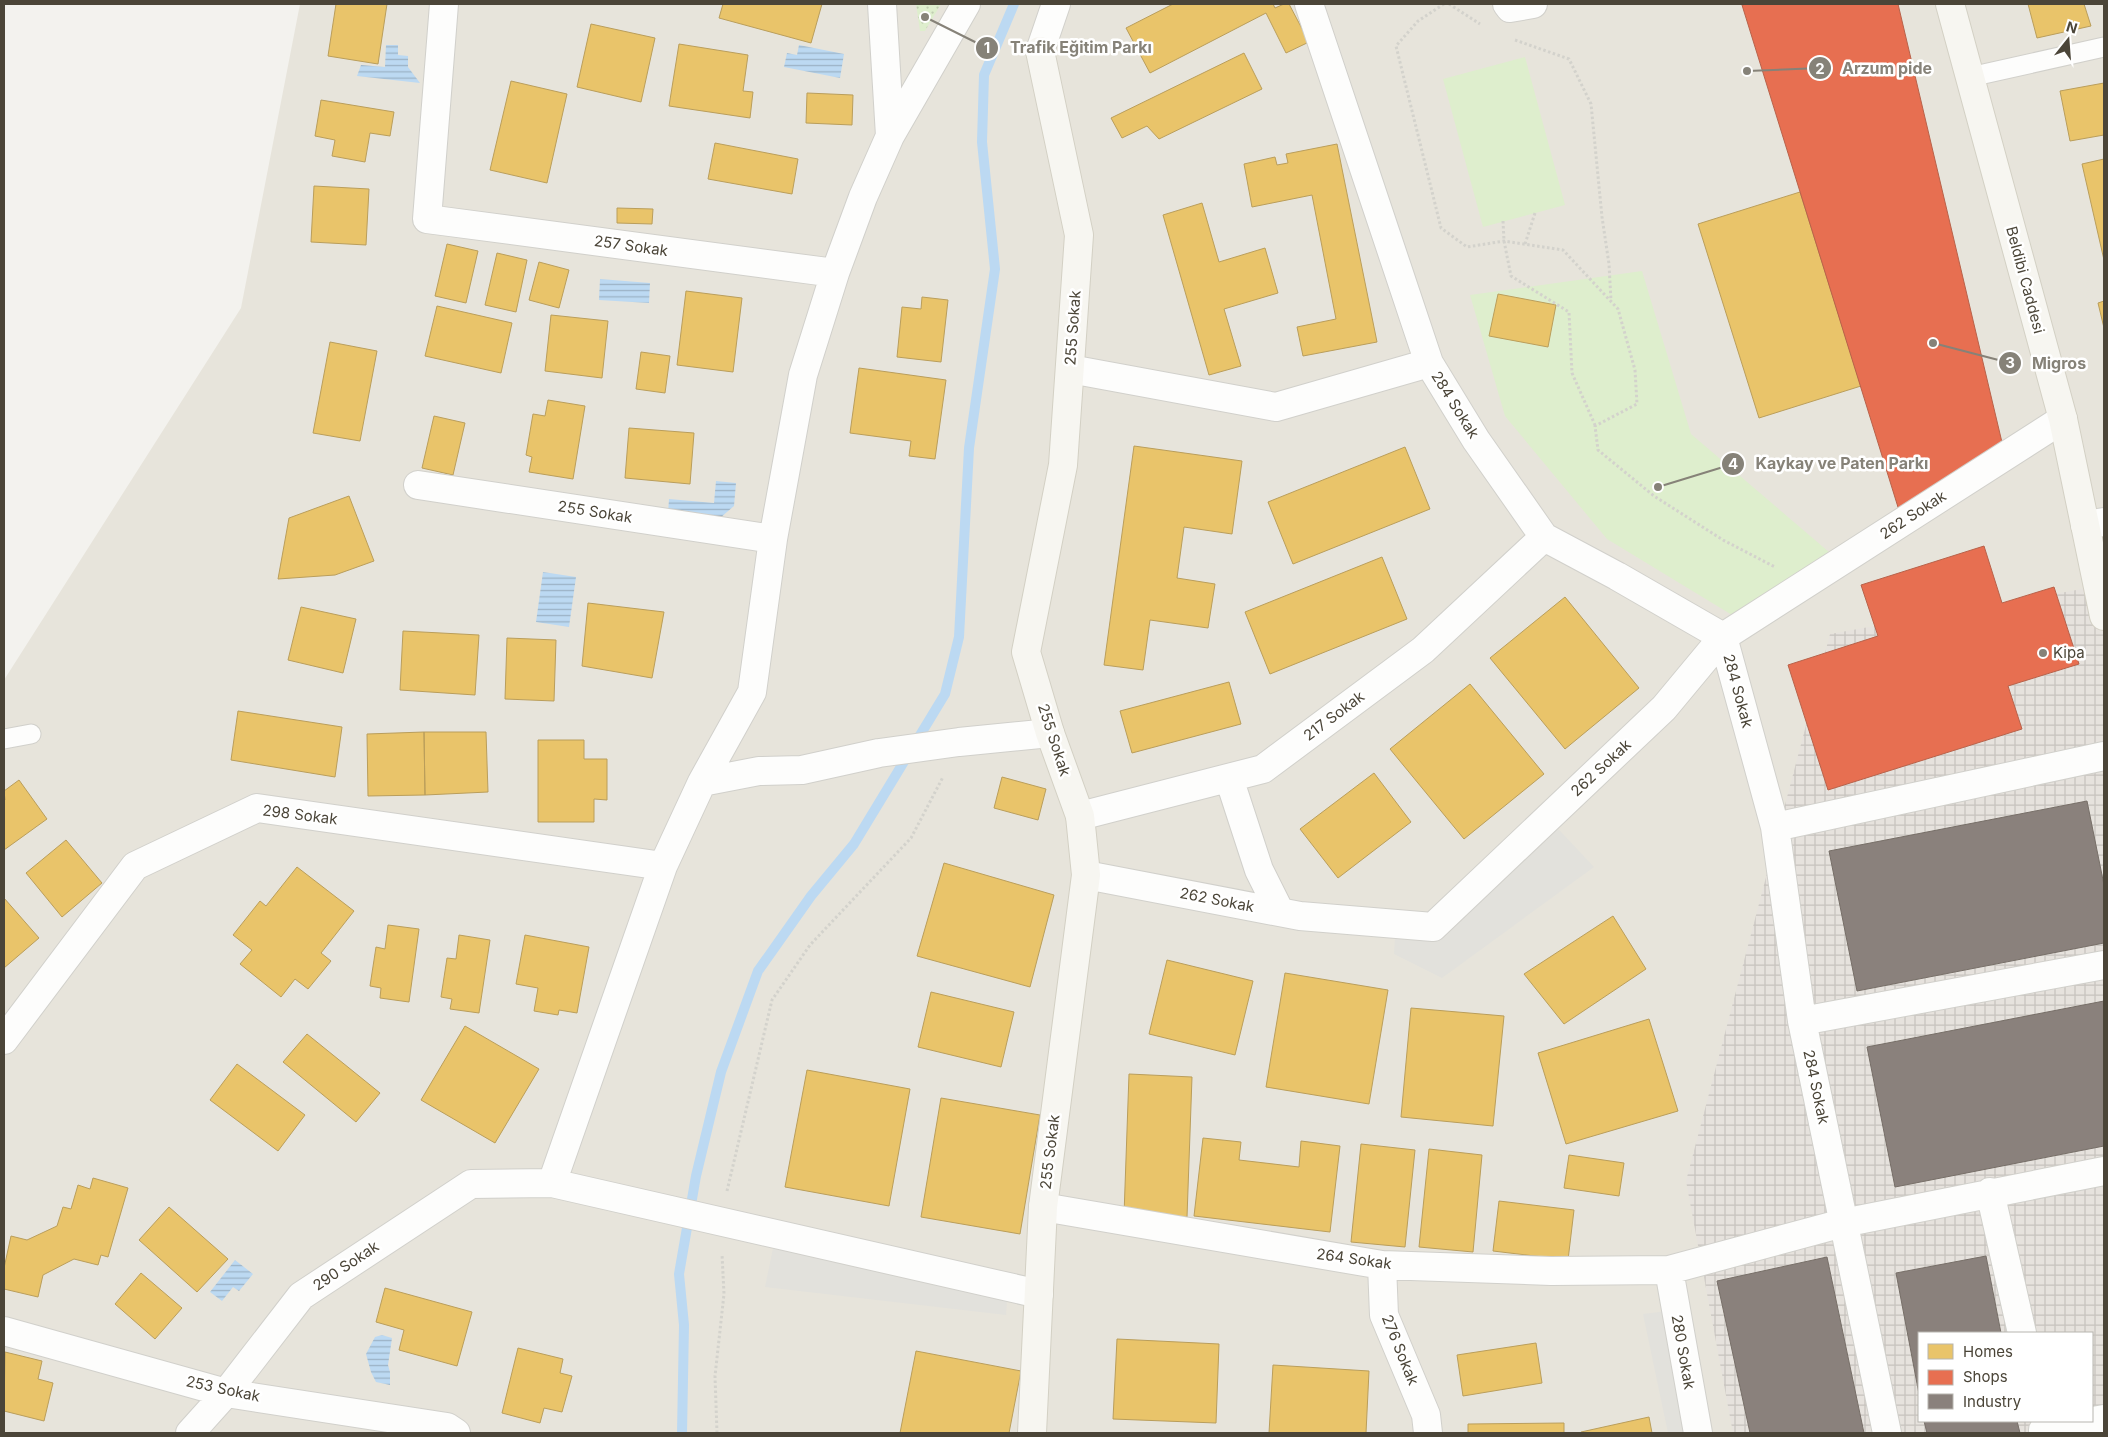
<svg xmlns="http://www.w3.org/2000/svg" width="2108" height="1437" viewBox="0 0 2108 1437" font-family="Inter,sans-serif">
<defs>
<pattern id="industrial-grid" width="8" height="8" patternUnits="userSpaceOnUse" patternTransform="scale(1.25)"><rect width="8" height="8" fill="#e6e2dd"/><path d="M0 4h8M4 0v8" fill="none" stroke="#c7c3be"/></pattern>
<pattern id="park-dots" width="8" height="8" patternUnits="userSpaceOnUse" patternTransform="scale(1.25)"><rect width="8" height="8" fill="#deeecd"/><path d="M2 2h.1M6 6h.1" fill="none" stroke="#c0cdb1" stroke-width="1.8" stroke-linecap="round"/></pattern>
<pattern id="water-rules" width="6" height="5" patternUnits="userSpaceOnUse" patternTransform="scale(1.25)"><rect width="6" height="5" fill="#bcd9f2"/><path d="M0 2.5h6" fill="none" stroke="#9bb2c5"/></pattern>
</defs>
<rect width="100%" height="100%" fill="#f3f2ee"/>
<path fill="#e7e4db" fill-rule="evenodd" d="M300,4H2104V1433H4V680L241,308ZM1919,1333H2092V1421H1919Z"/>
<path fill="url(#industrial-grid)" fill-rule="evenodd" d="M2104,585V1433H1733L1686,1181L1830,634ZM1919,1333H2092V1421H1919Z"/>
<path fill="#deeecd" d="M1525,57L1565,205L1483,227L1443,79Z
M1642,271L1691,434L1829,552L1732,615L1607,539L1505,416L1470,295Z"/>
<path fill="url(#park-dots)" d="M916,4H941L925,31H920Z"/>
<path fill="#e2e1dc" d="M1548,818L1594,867L1442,978L1394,954L1396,924L1433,927Z
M776,1234L1008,1287L1006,1315L765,1287Z
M1675,1310L1698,1433H1668L1643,1314Z"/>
<path fill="url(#water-rules)" d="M386,45H398V55L408,56V67L420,83L357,76L361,65L385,67Z
M799,45L844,54L840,78L784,67L787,53L797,55Z
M600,279L650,283L649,303L599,300Z
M716,481L736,483L734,506L720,518L668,514L669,499L714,503Z
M543,572L576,577L569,627L536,622Z
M235,1260L253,1274L239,1291L233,1287L222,1301L210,1292Z
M382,1335L392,1338L388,1365L390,1372V1385L376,1382L371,1372L366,1354L375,1337Z"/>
<path fill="#e9c46a" stroke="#ba9e5b" d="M336,4H387L378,64L328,56Z
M723,4H822L811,43L719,18Z
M1173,4H1273L1275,8L1284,4H1289L1309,42L1286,53L1266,13L1150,73L1126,28Z
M2028,4H2084L2091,26L2037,38Z
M591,24L655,38L641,102L577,87Z
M679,44L748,55L743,91L753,92L750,118L669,106Z
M1244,53L1262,89L1159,139L1147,126L1122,138L1111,118Z
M511,81L567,94L547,183L490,170Z
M2104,83V135L2070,141L2060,91Z
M807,93L853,95L852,125L806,123Z
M321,100L394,112L390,136L370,133L365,162L332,156L335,140L315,136Z
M715,143L798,159L792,194L708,179Z
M1337,144L1377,342L1303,356L1297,327L1336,319L1312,195L1252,207L1244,164L1275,157L1277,165L1288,163L1286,154Z
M2104,159V260L2082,164Z
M314,186L369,189L366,245L311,242Z
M1800,192L1861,386L1759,418L1698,224Z
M1202,203L1219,262L1265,248L1278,293L1224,309L1241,366L1209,375L1163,215Z
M617,208L653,209L652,224L617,223Z
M447,244L478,251L466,303L435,296Z
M497,253L527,260L516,312L485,305Z
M539,262L569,270L559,308L529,300Z
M686,291L742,298L733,372L677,365Z
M1498,294L1556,305L1548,347L1489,336Z
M922,297L948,300L941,362L897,357L902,307L921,309Z
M2104,301V328L2098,303Z
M437,306L512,323L501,373L425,356Z
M551,315L608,321L602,378L545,371Z
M330,342L377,351L360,441L313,433Z
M641,352L670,356L665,393L636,389Z
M859,368L946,380L935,459L909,456L911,441L850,433Z
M548,400L585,406L573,479L529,472L532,457L526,455L533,414L545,416Z
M434,416L465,423L453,475L422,468Z
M629,428L694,433L690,484L625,478Z
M1134,446L1242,461L1232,534L1184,527L1177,578L1215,584L1208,628L1150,620L1143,670L1104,665Z
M1405,447L1430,509L1293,564L1268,502Z
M349,496L374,561L335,575L278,579L289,518Z
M1382,557L1407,619L1270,674L1245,612Z
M1565,597L1639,688L1565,749L1490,658Z
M588,603L664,612L652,678L582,666Z
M301,607L356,619L343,673L288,660Z
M403,631L479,635L475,695L400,690Z
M507,638L556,640L554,701L505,699Z
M1229,682L1241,724L1132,753L1120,711Z
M1470,684L1544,774L1464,839L1390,749Z
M238,711L342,727L335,777L231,760Z
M424,732L425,795L368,796L367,734Z
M424,732H486L488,792L425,795Z
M538,740H584V759H607V800L594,799V822H538Z
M1374,773L1411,822L1338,878L1300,829Z
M1002,777L1046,789L1038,820L994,808Z
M19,780L47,819L4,850V801L5,800L4,791Z
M66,840L102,883L62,917L26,873Z
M944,863L1054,895L1030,987L917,956Z
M297,867L354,911L321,953L331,961L308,989L295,979L281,997L240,964L252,950L233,935L260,901L266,906Z
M4,898L39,938L4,968Z
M1613,916L1646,969L1564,1024L1524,974Z
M388,925L419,929L409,1002L380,998L381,988L370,986L376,947L385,949Z
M459,935L490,940L479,1013L450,1009L452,999L441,997L447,958L456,959Z
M525,935L589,947L577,1013L559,1010L558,1015L534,1011L538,988L516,984Z
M1167,960L1253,981L1235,1055L1149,1034Z
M1285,973L1388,990L1369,1104L1266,1087Z
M931,992L1014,1012L1001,1067L918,1047Z
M1411,1008L1504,1016L1493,1126L1401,1117Z
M1649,1019L1678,1111L1566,1144L1538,1053Z
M465,1026L539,1069L495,1143L421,1100Z
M307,1034L380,1093L356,1122L283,1062Z
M237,1064L305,1115L278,1151L210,1100Z
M807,1070L910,1089L889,1206L785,1187Z
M1129,1074L1192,1077L1187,1217L1124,1215Z
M941,1098L1040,1115L1020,1234L921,1217Z
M1203,1138L1241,1142L1239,1160L1299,1167L1301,1141L1340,1146L1330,1232L1194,1216Z
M1361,1144L1415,1150L1405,1247L1351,1242Z
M1429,1149L1482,1155L1473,1252L1419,1247Z
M1569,1155L1624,1163L1619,1196L1564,1188Z
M93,1178L128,1188L108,1257L101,1255L98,1265L74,1259L43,1275L38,1297L4,1289V1268L11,1236L27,1240L57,1226L63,1207L71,1209L78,1185L90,1189Z
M1499,1201L1574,1210L1568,1260L1493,1251Z
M169,1207L228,1259L197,1292L139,1240Z
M141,1273L182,1308L155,1339L115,1304Z
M385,1288L472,1312L457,1366L399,1350L404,1330L376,1322Z
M1117,1339L1219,1344L1216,1423L1113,1419Z
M1536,1343L1542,1383L1463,1396L1457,1355Z
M518,1348L563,1359L560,1373L572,1376L562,1412L544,1408L540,1423L502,1413Z
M916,1351L1021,1371L1009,1433H900Z
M5,1352L42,1361L38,1379L53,1383L44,1421L4,1411Z
M1273,1365L1369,1371L1366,1433H1269Z
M1649,1417L1652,1433H1581V1432Z
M1564,1423V1433H1468V1424Z"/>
<path fill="#e76f51" stroke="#b8624a" d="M1747,4H1898L2005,455L1902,520L1742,5Z
M1984,546L2002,603L2054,587L2079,664L2008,686L2022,729L1828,790L1788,665L1878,636L1861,585Z"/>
<path fill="#8a817c" stroke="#776f68" d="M2087,801L2104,885V943L1857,991L1829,851Z
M2104,1001V1146L1895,1187L1867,1047Z
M1986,1256L2001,1333H1919V1394L1896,1273Z
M1827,1257L1864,1433H1750L1717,1281Z
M1924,1421H2017L2020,1433H1927Z"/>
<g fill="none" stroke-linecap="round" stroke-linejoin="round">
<path stroke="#bcd9f2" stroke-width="10" d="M682,1433L684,1325L679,1274L696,1176L721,1072L758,971L811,896L854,844L945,694L959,637L969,448L995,269L982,142L984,75L1014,4"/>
<g stroke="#d1d0cb" stroke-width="21">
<path id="lane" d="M1970,77L2104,47
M4,739L31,734"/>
</g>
<g stroke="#d1d0cb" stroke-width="30">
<path id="street" d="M444,4L427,219L835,273
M882,4L890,136
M1309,4L1429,363L1476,440L1544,537L1617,576L1723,637L1775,827L1802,1021L1887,1433
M1507,4L1510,8L1533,4
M1040,51L1056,4
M1070,369L1276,407L1429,363
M418,485L773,539
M2085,525L2104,522
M1229,778L1259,870L1280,912
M702,782L759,771L802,770L879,753L959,742L1050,733
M1080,816L1263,769L1423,650L1544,537
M1775,827L2104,756
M1086,875L1300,916L1433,927L1664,708L1723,637L2063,419
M1802,1021L2104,965
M4,1040L135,866L257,808L663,866
M552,1183L663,866L702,782L752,692L773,539L803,375L835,273L863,197L890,136L966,4
M1990,1192L2022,1333
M1043,1207L1382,1265L1551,1271L1669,1270L1843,1223L2104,1171
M1382,1265L1384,1315L1426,1415L1428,1433
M1669,1270L1698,1433
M4,1331L226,1393L447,1427L456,1433
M2043,1430L2104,1419
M190,1433L226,1393L301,1296L471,1184L552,1183L1039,1294"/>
</g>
<g stroke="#d3d0c4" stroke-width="30">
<path id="secondary" d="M1950,4L2063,419L2104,616
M1032,1433L1043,1207L1086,875L1080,816L1050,733L1026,652L1063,465L1079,235L1040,51"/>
</g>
<path stroke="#d3d2cc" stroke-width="3" stroke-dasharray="2.5 2.5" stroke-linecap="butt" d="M1444,4L1418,21L1396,46L1441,228L1467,247L1504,241L1563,250L1618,309L1635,370L1637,404L1595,426L1598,450L1654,496L1723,540L1775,567
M1449,4L1480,24
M1515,40L1569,59L1591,104L1602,217L1609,264L1611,301
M1503,221L1504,241L1511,276L1569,312L1572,373L1595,425
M1525,244L1535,213
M727,1191L772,1000L810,945L911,838L943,777
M717,1433L715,1376L724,1294L722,1254"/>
<use href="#lane" stroke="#fdfdfc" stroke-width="19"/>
<use href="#street" stroke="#fdfdfc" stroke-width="28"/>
<use href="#secondary" stroke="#f7f6f1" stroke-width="28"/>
</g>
<circle fill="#868278" stroke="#fff" stroke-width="2" cx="2043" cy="653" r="5"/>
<g text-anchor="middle" stroke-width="5" stroke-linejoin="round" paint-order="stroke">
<g font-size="15" fill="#4b4538" stroke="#fff">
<text transform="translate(631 246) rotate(8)" y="5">257 Sokak</text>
<text transform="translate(2025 280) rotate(75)" y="5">Beldibi Caddesi</text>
<text transform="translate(1073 328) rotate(-86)" y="5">255 Sokak</text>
<text transform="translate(1455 405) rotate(58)" y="5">284 Sokak</text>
<text transform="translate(595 512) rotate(9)" y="5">255 Sokak</text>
<text transform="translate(1913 515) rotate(-33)" y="5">262 Sokak</text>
<text transform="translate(1738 691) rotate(75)" y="5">284 Sokak</text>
<text transform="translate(1334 716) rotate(-37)" y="5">217 Sokak</text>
<text transform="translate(1054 740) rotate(72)" y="5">255 Sokak</text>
<text transform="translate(1601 768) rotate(-43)" y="5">262 Sokak</text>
<text transform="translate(300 815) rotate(7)" y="5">298 Sokak</text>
<text transform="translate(1217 900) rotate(11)" y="5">262 Sokak</text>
<text transform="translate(1816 1087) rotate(78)" y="5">284 Sokak</text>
<text transform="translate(1050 1152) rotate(-83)" y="5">255 Sokak</text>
<text transform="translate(1354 1259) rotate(8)" y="5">264 Sokak</text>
<text transform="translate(346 1266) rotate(-34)" y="5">290 Sokak</text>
<text transform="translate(1400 1350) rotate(68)" y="5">276 Sokak</text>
<text transform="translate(1683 1352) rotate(80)" y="5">280 Sokak</text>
<text transform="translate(223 1389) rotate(12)" y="5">253 Sokak</text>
</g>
<g font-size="15" fill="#4b4538" stroke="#fff" text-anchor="start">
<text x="2053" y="658">Kipa</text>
</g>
</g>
<path fill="none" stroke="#868278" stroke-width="2" d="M925 17L987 48M1747 71L1820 68M1933 343L2010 363M1658 487L1733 464"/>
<g fill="#868278" stroke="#fff" stroke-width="2">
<circle cx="925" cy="17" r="5"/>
<circle cx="1747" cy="71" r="5"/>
<circle cx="1933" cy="343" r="5"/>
<circle cx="1658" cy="487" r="5"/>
<circle cx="987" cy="48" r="12"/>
<circle cx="1820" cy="68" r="12"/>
<circle cx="2010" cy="363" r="12"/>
<circle cx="1733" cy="464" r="12"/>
</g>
<g font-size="15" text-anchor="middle" font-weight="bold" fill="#fff">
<text x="987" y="53">1</text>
<text x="1820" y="74">2</text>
<text x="2010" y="368">3</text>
<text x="1733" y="469">4</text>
</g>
<g font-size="16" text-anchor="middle" font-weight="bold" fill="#868278" stroke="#fff" stroke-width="5" stroke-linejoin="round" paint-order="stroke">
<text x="1081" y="53">Trafik Eğitim Parkı</text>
<text x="1887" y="74">Arzum pide</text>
<text x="2059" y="369">Migros</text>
<text x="1842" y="469">Kaykay ve Paten Parkı</text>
</g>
<rect width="2108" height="1437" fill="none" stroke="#4b4538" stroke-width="10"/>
<rect x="1918" y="1332" width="175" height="90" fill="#ffffff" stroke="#b7b5af"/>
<rect x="1928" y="1344" width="25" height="15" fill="#e9c46a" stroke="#b7b5af"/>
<text x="1963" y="1357" font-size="15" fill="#4b4538">Homes</text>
<rect x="1928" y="1370" width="25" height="15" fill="#e76f51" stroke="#b7b5af"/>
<text x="1963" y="1382" font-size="15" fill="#4b4538">Shops</text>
<rect x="1928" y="1394" width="25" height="15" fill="#8a817c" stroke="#b7b5af"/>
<text x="1963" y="1407" font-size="15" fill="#4b4538">Industry</text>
<g transform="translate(2068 40) rotate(17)" stroke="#ffffff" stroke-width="4" paint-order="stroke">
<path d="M0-4L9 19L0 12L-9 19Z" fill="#4b4538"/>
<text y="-8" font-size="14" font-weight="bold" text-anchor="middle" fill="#4b4538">N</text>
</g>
</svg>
